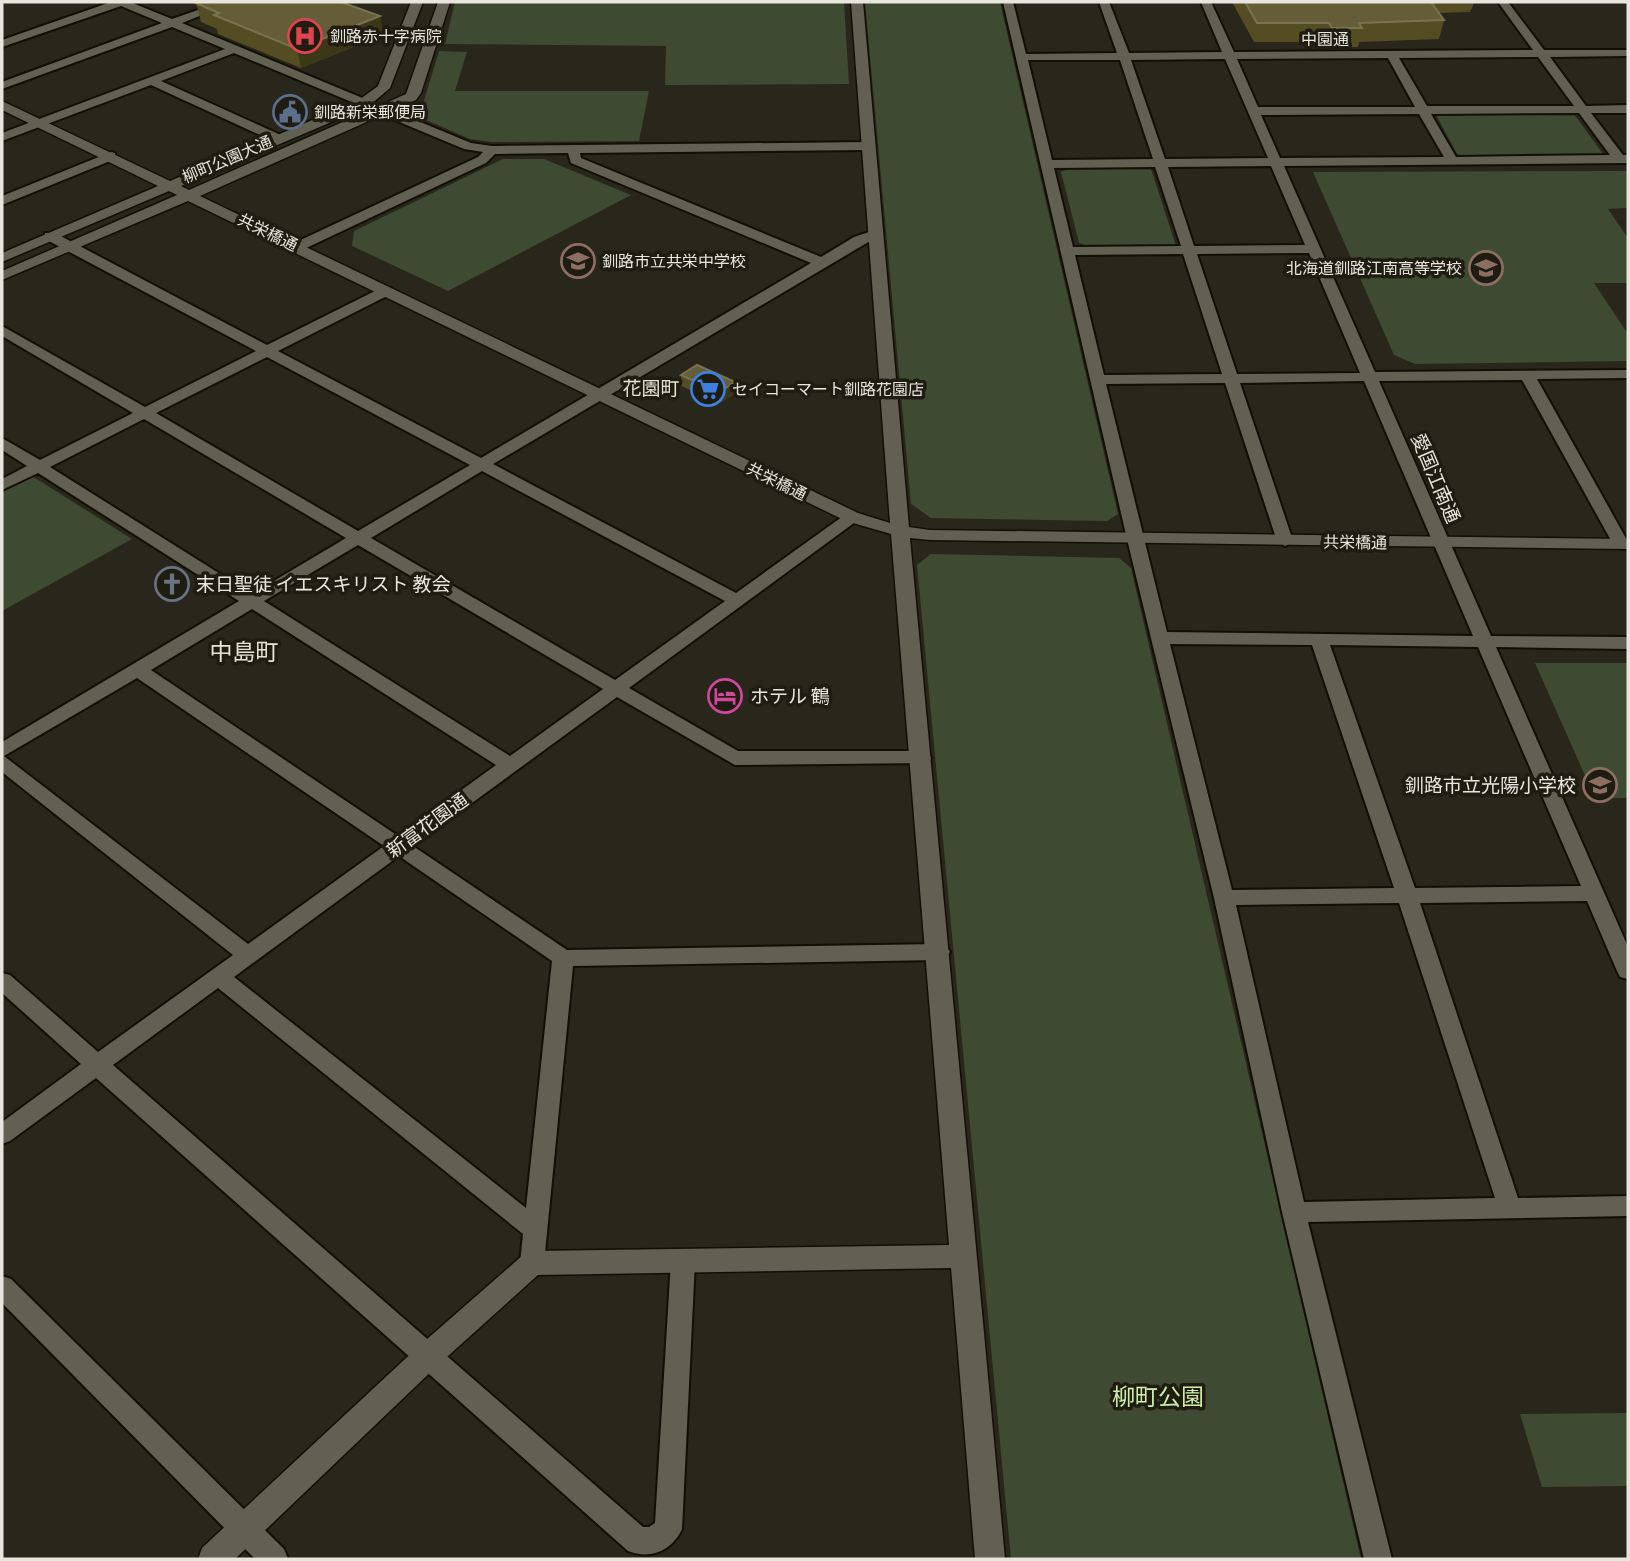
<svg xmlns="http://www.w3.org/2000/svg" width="1630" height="1561" viewBox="0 0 1630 1561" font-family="Manrope,'Noto Sans JP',sans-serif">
<rect width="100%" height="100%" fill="#29271b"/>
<path fill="#3e4a31" d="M455,2H844L849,84L665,85L666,46L445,44Z
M865,2H1000L1118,514L1107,521L931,518L911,504Z
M439,51L467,52L455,91H649L639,141L492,142L470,139L419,117Z
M1574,114L1603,154L1597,156H1463L1457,154L1436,115Z
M503,159H544L631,195L448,291L352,246L354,231Z
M1068,169H1151L1176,246H1087L1079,243L1061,172Z
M1628,171V208L1608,209L1628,238V283H1594L1628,334V361L1415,364L1394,355L1313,172Z
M32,476L132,539L2,611V492Z
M931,554L1119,558L1131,568L1361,1559H1011L917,565Z
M1535,663H1628V798H1595Z
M1628,1413V1486L1542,1487L1520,1414Z"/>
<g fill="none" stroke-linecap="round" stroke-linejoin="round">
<g stroke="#110f06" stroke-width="4">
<path id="street" d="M111,2H130L172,19L221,2H235L182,23L471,143L492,146L869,142L875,146L869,150L580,153L581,158L821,257L854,237L875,230L882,234L493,464L736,593L846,514H858L860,517L858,520L629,688L738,751H921L928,753L931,758L928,763L735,765L617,697L413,846L567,950L939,944L946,946L950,952L946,958L939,960L573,966L544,1263L541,1271L532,1274L523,1271L520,1263L523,1234L218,988L113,1065L643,1527H649L655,1523L671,1261L674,1253L683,1250L692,1253L695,1261L682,1529C672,1551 650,1560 628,1551L96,1078L10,1141L2,1144V1122L81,1064L2,993V973L10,975L98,1052L233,955L2,772V742L239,601L38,473L2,490V479L27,466L2,450V438L40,460L133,413L2,336V326L145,407L256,351L45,239V233H55L267,345L381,288H391V294L278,351L481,458L811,263L571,163L568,153L495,154L486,163L302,250H292V244L478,157L483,152L464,149L234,53L161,81L283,136V142H275L151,85L2,141V133L225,49L172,27L2,89V82L162,23L121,6L2,47V40ZM267,357L470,465L358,531L156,413ZM144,419L346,538L252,594L50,467ZM482,471L725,601L615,680L371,538ZM358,545L603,689L510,756L264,601ZM252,609L496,765L398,836L151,670ZM137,678L384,846L248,944L4,756ZM399,856L552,961L526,1208L234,977Z
M1003,2H1013L1026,54L1117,53L1099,2H1109L1129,53L1222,52L1201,2H1211L1234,52L1533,50L1498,2H1508L1544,50H1628V56L1550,57L1586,106L1628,105V113H1591L1623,155H1628V163L1284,166L1375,372L1628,370V378L1537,379L1628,542L1627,548L1621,549L1613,544L1522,380L1379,381L1491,636L1628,637V649L1496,647L1628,947V979L1620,977L1617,971L1587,901L1420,903L1518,1198L1628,1196V1216L1308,1222L1392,1559H1364L1282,1212L1214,898L1127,539ZM1538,57L1574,106H1427L1399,58ZM1388,58L1415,107H1258L1237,59ZM1225,59L1268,158L1165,159L1131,60ZM1028,60H1120L1153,159L1052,160ZM1579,113L1610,155L1456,157L1431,114ZM1419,114L1444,157L1280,158L1261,115ZM1271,166L1305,245L1194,246L1168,167ZM1155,167L1181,246L1073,247L1054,168ZM1309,253L1360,373L1237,374L1197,254ZM1183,254L1222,374L1104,375L1075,255ZM1364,381L1473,636L1167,632L1106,384L1225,383L1277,541L1285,546L1293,541L1240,383ZM1170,644L1312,645L1394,888L1232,890ZM1330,645L1478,647L1581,886L1415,888ZM1399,903L1495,1198L1304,1202L1236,905Z
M111,152L115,153V159L2,205V196Z
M2,1276L11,1279L284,1549L288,1559H255L2,1303Z"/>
</g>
<g stroke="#110f06" stroke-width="3">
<path id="secondary" d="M411,2H423L390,88L369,106L181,186L189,190L406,94L438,2H450L421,93L416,100L200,196L858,513L890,523L851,2H863L909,527L930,530L1628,539V549L930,540L910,538L1005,1559H975L951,1268L538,1275L438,1365L235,1559H198L202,1548L418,1347L523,1255L532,1251L949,1245L891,534L846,521L188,201L2,280V271L177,195L169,191L2,262V253L158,186L2,110V101L170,181L359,100L378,86Z"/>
</g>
<use href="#street" fill="#626053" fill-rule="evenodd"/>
<use href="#secondary" fill="#626053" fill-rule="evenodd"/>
</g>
<path fill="#544c23" d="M201,2H343L380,16L383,35L301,68L218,34L217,29L201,22L196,3Z
M1232,2H1474L1472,9H1471L1470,12L1439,13L1444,20L1439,39L1359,42L1358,47H1328L1325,42H1254Z
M681,375L735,382L736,393L720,403L681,386Z"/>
<path fill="#3c3717" d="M380,16L383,35L301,68L297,49Z
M735,382L736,393L720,403L719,392Z"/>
<path fill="#645d37" stroke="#787251" stroke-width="2" d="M201,2H341L380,16L297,49L214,15L219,13L196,3Z
M1245,2H1431L1444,20L1359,23L1362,28H1332L1329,23H1257Z
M697,365L735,382L719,392L681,375Z"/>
<defs>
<g id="hospital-ring" transform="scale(1.75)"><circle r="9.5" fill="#1f1d12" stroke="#e0444e" stroke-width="1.5"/><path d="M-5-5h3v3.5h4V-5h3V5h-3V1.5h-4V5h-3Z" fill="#e0444e"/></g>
<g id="civic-ring" transform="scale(1.75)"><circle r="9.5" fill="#1f1d12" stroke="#5c6f8a" stroke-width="1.5"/><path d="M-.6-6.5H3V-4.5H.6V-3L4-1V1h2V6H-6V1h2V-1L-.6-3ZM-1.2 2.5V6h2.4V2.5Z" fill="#5c6f8a"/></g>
<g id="school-ring" transform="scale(1.75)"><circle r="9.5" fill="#1f1d12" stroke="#8d6e63" stroke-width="1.5"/><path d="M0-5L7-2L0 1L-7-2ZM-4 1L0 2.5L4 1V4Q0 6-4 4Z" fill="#8d6e63"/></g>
<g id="supermarket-ring" transform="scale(1.75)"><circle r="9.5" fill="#1f1d12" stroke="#3f7fe0" stroke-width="1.5"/><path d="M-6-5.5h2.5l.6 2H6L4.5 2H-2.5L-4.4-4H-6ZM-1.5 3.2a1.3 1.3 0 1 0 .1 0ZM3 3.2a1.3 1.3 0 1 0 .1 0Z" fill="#3f7fe0"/></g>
<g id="church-ring" transform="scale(1.75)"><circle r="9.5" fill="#1f1d12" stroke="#6b7280" stroke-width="1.5"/><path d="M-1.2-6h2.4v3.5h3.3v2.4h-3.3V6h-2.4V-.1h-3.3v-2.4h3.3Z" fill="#6b7280"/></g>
<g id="hotel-ring" transform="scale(1.75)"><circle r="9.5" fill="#1f1d12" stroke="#d1479c" stroke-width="1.5"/><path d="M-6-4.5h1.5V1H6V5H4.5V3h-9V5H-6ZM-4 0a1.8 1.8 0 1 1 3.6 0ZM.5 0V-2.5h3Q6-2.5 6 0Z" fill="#d1479c"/></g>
</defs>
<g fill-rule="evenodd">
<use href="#hospital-ring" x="305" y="36"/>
<use href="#civic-ring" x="290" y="112"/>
<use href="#school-ring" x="578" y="261"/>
<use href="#school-ring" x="1486" y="268"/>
<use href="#supermarket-ring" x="708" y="389"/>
<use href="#church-ring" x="172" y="584"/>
<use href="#hotel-ring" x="725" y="696"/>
<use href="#school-ring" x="1600" y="785"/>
</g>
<g text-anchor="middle" stroke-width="7" stroke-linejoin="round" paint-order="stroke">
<g font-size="16" fill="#e7e5de" stroke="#1f1d12" text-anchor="start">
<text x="330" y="42">釧路赤十字病院</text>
<text x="314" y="118">釧路新栄郵便局</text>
<text x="602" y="267">釧路市立共栄中学校</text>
<text x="1462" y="274" text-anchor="end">北海道釧路江南高等学校</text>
<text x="732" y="395">セイコーマート釧路花園店</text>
</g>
<g font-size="16" fill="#e7e5de" stroke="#1f1d12">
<text x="1325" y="45">中園通</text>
<text transform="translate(227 159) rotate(-23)" y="6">柳町公園大通</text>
<text transform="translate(268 232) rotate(26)" y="6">共栄橋通</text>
<text transform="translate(777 481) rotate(26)" y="6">共栄橋通</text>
<text transform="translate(1355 542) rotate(1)" y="6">共栄橋通</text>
</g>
<g font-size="19" fill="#e5e2d3" stroke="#1f1d12">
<text x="651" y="395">花園町</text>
</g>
<g font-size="19" fill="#e7e5de" stroke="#1f1d12">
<text transform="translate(1436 478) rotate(67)" y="7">愛国江南通</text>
<text transform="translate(427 825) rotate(-36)" y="7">新富花園通</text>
</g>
<g font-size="19" fill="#e7e5de" stroke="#1f1d12" text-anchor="start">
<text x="196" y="591">末日聖徒 イエスキリスト 教会</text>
<text x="750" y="703">ホテル 鶴</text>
<text x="1576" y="792" text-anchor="end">釧路市立光陽小学校</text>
</g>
<g font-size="23" fill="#e5e2d3" stroke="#1f1d12">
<text x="244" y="660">中島町</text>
</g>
<g font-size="23" fill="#ceedab" stroke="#1f1d12">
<text x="1158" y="1405">柳町公園</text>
</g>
</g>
<rect width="1630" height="1561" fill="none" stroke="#e7e5de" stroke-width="7"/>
</svg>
